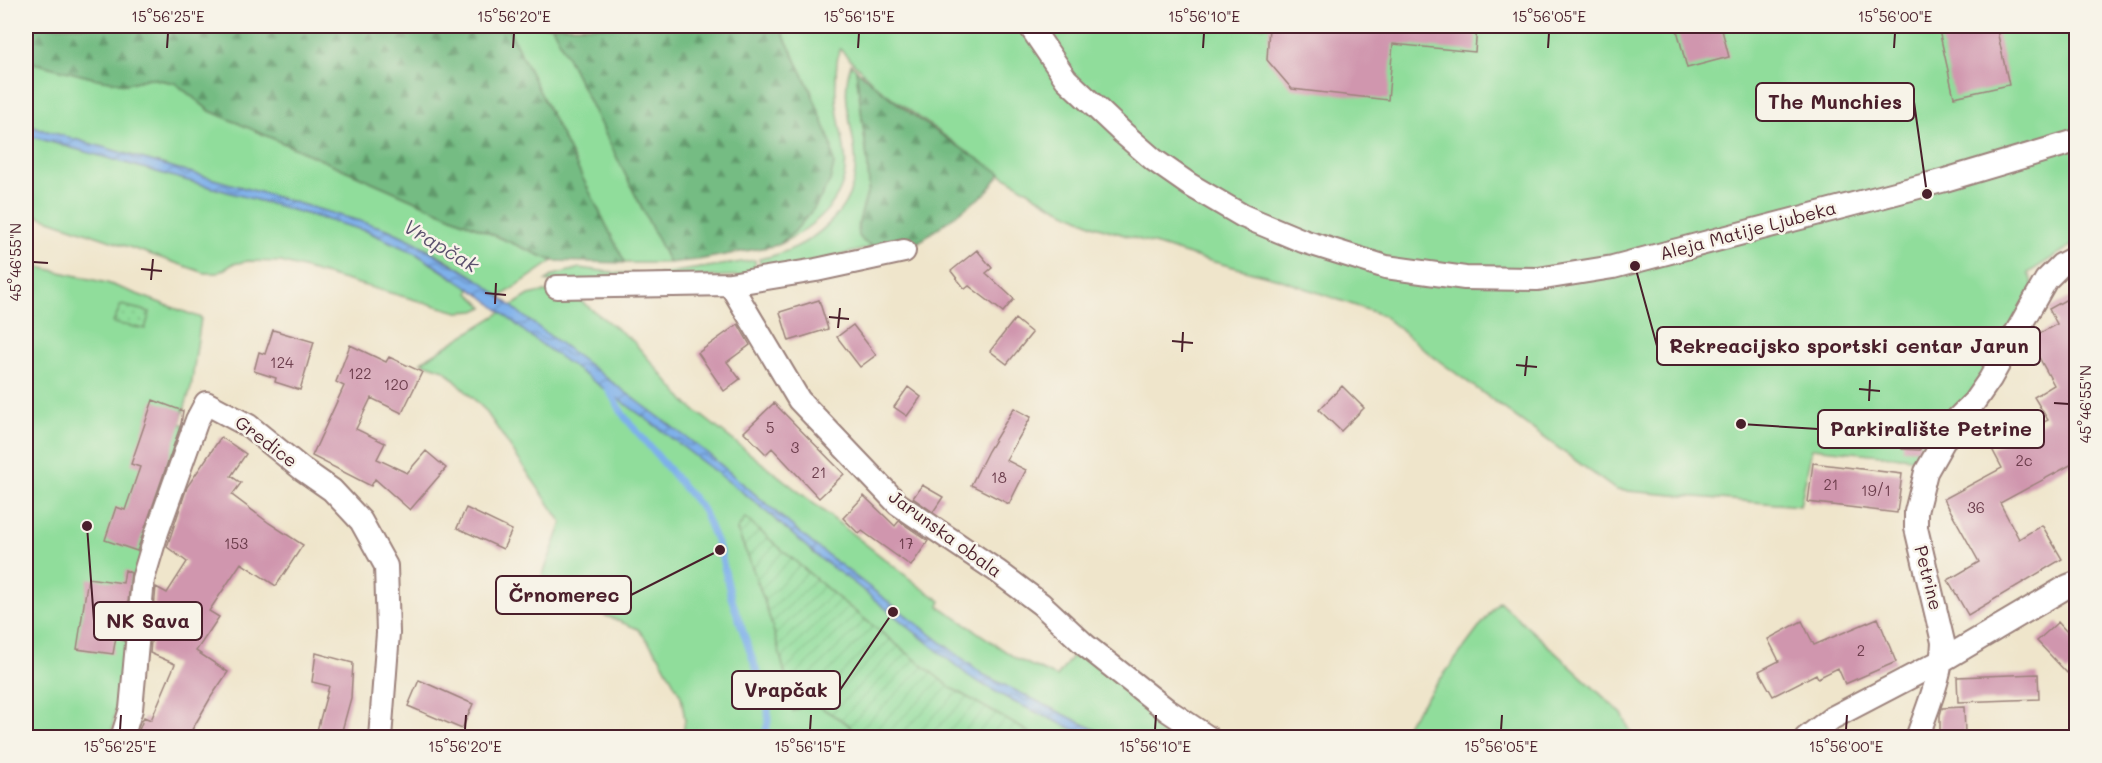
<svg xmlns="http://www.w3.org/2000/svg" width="2102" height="763" viewBox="0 0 2102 763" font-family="Mali,sans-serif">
<defs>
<pattern id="forest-firs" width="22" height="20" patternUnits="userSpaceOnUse" patternTransform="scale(1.5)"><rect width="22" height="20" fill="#74bc83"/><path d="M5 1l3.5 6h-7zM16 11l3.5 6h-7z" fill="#61986b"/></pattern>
<pattern id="park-dots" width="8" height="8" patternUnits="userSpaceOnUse" patternTransform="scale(1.5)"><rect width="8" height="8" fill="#90dd9b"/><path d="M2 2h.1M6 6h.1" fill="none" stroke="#7ebd86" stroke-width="1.8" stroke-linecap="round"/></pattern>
<pattern id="garden-furrows" width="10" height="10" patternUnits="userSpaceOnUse" patternTransform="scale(1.5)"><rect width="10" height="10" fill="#90dd9b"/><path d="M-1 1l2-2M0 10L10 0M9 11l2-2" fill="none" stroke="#7ebd86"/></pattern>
<pattern id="water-waves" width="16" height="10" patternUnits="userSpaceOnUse" patternTransform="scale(1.5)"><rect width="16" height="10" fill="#7eb0ea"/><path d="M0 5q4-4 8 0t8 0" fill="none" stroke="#698fbe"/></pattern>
</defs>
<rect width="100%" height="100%" fill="#f7f3e8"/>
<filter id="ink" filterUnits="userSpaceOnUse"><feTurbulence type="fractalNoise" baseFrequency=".0167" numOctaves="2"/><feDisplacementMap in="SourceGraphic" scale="12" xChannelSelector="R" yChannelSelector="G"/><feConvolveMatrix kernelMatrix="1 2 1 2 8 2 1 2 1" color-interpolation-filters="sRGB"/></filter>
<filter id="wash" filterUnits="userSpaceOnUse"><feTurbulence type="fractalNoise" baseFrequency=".008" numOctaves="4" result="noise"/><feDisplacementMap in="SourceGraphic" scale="24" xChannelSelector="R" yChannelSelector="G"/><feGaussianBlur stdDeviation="1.35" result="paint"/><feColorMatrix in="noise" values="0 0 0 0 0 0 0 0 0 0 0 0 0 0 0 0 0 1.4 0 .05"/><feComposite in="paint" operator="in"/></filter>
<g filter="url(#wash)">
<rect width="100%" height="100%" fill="#efe5cb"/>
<path fill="#90dd9b" stroke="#6d7e63" stroke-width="1.5" d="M507,26H552L669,263H625Z
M779,26H2076V243L2028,273L2034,286L1975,388L1921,459L1812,448L1800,506L1616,490L1435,358L1382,315L1279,279L1203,259L1095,226L1051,205L978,160L876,86L840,49C836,59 836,70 836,81C834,107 842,130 845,155C850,200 814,227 778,245L795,231L811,91Z
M26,61L93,78L126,84L149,78L175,83L210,111L553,261L500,297C466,269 427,247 387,229L26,125Z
M851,64L856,69L868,166L869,187L858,225L859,236L864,242L874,247L763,274L759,259C810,250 861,210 855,154C852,122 840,96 851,64Z
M26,135L366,231L415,253L470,289L469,293L484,307L475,311L458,312L281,262L248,261L233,264L218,273H205L26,212Z
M755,260L756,275L554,283L545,281L554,275L580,268L617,273L660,274Z
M26,264L107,283L201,318L191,387L180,423L186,426L137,581L111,737L26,738Z
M542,292L570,293L633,341L688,405L919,586L941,601L939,606L1017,659L1057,677L1079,647L1202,737H1037L951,688L838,598L745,519L737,530C762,587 781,649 793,711L812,702L848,724L852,730L827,735L825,738L682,737L685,720L681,696L659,656L638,629L538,588L562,523L485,410L444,370L421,362L529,295Z
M1499,601L1622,714L1633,737H1397Z"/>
<path fill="url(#forest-firs)" stroke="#5f6e57" stroke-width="1.5" d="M26,26H507L625,263L553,261L210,111L175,83L149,78L126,84L93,78L26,61Z
M552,26H779L811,91L831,143L834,165L830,181L815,207L795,231L778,245L698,260L669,263Z
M856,69C897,106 953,144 1001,173L986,193L920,241L908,247H874L864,242L859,236L858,225L869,187L868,166Z"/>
<path fill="url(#park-dots)" stroke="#6d7e63" stroke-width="1.5" d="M121,305L150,312L145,329L113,323Z"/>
<path fill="url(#garden-furrows)" stroke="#6d7e63" stroke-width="1.5" d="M745,518L838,598L951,688L1037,737H825L852,730L848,724L812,702L793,711C781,649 762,587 737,530Z"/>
<path fill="url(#water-waves)" stroke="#64688a" stroke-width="1.5" d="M26,125L387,229L415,242L481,281L526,318L706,452L812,543L984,675L1110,737H1090L1014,702L971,678L854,583L823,561L755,502L645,418L530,336L482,296L415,253L366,231L26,135Z"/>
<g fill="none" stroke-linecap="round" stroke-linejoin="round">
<path stroke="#7eb0ea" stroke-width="7" d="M608,389L624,416L703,510L720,550L731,597L768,703V722L764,738"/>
</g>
<g id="blocks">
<path fill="#d096ae" d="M1269,26H1477L1475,52L1393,44L1388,100L1292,89L1267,60Z
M1676,26H1721L1729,57L1687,68Z
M1938,26H1996L2009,85L1954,97Z
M977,250L992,268L986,273L1014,299L1003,312L969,286L965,289L951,271Z
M2076,294V462L2000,503L2019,539L2042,525L2062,559L1968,615L1948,580L1979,562L1944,499L2002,468L1992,449L2048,420L2034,397L2054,385L2029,339L2057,324L2049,309Z
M819,300L828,329L789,341L780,312Z
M1015,319L1032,333L1007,364L990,351Z
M738,324L750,345L727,362L740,379L724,391L698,353Z
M853,325L876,355L860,367L837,337Z
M273,330L314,342L300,390L275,382L276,378L254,371L259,352L265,354Z
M350,345L386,362L389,357L422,372L402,413L371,398L356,429L385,443L377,459L407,473L426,451L446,468L410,510L375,479L371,486L312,456L344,386L336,382Z
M1342,386L1364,408L1341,431L1319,410Z
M908,387L921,397L907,416L894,407Z
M153,400L183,411L181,424L137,551L105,540L116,507L125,510L140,467L131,464Z
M774,403L844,474L819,498L772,448L766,454L744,432Z
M1014,408L1031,417L1006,460L1026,470L1009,504L971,485L988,451Z
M1903,432L1921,433L1920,450L1902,449Z
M221,437L246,454L231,476L241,483L232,495L269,523L303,545L276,586L241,563L209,611L219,617L196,651L228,672L211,697L189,735L192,738H136L144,717L151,720L175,664L150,653L156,587L167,593L187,562L167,547L187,487Z
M1813,463L1902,474L1897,513L1808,502Z
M922,485L943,497L933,512L913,498Z
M864,496L895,526L899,521L928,541L911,566L862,531L859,534L843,518Z
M466,508L512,530L503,549L457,528Z
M125,570L131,573L124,641L116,637L113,654L77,649L88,578L123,583Z
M1878,618L1896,662L1845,684L1838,668L1818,678L1816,674L1773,696L1759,671L1779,661L1768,639L1802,621L1814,645Z
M2058,622L2076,642V663L2067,673L2037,641Z
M316,653L353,663L351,698L340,738H315L329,686L312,682Z
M2038,674L2039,699L1958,702L1957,677Z
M419,680L473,704L462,729L408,706Z
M1964,707L1965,733L1940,734V715L1942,708Z"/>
</g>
</g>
<g filter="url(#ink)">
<use href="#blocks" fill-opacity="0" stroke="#9c827b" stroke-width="1.5"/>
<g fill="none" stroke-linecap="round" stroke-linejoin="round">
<g stroke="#9c827b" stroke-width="26">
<path id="minor" d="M1030,26L1066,79L1123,133L1154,160L1190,185L1243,216L1303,241L1386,267L1465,278L1538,279L1613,267L1945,180L2076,141
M730,284L799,400L898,504L997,571L1041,604L1085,645L1167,710L1209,738
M557,287L730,284L816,270L904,251
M122,738L131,709L143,579L157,532L197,420L206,403L249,426L302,469L332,490L361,521L386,566L388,633L380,738
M1806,738L1832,718L1943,660L2068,586L2076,583
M1917,738C1928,706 1942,675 1943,642L1916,528V512L1926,472L1955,421L1974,402L1990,379L2046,280L2061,265L2076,257"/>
</g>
<use href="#minor" stroke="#fff" stroke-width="22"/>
</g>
</g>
<path fill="none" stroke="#4a1f2b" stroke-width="2" d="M167,48L168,33M513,48L514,33M858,48L859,33M1203,48L1204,33M1548,48L1549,33M1894,48L1895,33M33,262L48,263M141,269L162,271M151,280L153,259M485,293L506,295M495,304L496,283M829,317L849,319M838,328L840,308M1172,341L1193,343M1182,352L1183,332M1516,365L1537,367M1525,376L1527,356M1859,389L1880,391M1869,401L1870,380M2054,403L2069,404M120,730L121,715M465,730L466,715M810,730L811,715M1155,730L1156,715M1501,730L1502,715M1846,730L1847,715"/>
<g text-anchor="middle" stroke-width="5" stroke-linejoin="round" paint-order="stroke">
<g font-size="15" fill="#6c3d4c">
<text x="282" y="368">124</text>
<text x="360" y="379">122</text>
<text x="396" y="390">120</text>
<text x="770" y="433">5</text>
<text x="795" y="453">3</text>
<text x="2024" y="466">2c</text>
<text x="819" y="478">21</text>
<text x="999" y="483">18</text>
<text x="1831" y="490">21</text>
<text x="1876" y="496">19/1</text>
<text x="1976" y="513">36</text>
<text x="236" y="549">153</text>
<text x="906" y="549">17</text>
<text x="1861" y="656">2</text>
</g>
<g font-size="18" fill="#4a1f2b" stroke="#f7f3e8">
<text transform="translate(1748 231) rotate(-15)" y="6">Aleja Matije Ljubeka</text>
<text transform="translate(266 442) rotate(37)" y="6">Gredice</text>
<text transform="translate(945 534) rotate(36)" y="6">Jarunska obala</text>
<text transform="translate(1928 578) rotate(76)" y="6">Petrine</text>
</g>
<g font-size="20" font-style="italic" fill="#5c526e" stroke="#f7f3e8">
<text transform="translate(441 246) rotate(31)" y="7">Vrapčak</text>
</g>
</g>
<path fill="none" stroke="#4a1f2b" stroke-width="2" d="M1927 194L1914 102M1635 266L1657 346M1741 424L1818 429M720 550L631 595M87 526L94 621M893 612L840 690"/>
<g fill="#4a1f2b" stroke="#f7f3e8" stroke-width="2">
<circle cx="1927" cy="194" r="6"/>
<circle cx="1635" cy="266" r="6"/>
<circle cx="1741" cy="424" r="6"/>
<circle cx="720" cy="550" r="6"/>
<circle cx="87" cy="526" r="6"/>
<circle cx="893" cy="612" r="6"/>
</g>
<g fill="#f7f3e8" stroke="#4a1f2b" stroke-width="2">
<rect x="1756" y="83" width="158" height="38" rx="6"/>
<rect x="1657" y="327" width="383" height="38" rx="6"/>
<rect x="1818" y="410" width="226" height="38" rx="6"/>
<rect x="496" y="576" width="135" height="38" rx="6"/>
<rect x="94" y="602" width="108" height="38" rx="6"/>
<rect x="732" y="671" width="108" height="38" rx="6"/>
</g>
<g font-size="20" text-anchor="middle" font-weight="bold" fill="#4a1f2b">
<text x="1835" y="109">The Munchies</text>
<text x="1849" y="353">Rekreacijsko sportski centar Jarun</text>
<text x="1931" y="436">Parkiralište Petrine</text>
<text x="564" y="602">Črnomerec</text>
<text x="148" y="628">NK Sava</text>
<text x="786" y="697">Vrapčak</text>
</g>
<rect width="2102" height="763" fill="none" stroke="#f7f3e8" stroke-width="66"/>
<rect x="33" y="33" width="2036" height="697" fill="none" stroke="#4a1f2b" stroke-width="2"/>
<g font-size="15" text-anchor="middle" fill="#4a1f2b">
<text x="168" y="22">15°56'25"E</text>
<text x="514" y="22">15°56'20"E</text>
<text x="859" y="22">15°56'15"E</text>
<text x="1204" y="22">15°56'10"E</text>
<text x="1549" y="22">15°56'05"E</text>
<text x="1895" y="22">15°56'00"E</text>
<text transform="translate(16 262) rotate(-90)" y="5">45°46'55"N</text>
<text transform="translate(2086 404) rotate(-90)" y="5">45°46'55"N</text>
<text x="120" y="752">15°56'25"E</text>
<text x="465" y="752">15°56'20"E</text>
<text x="810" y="752">15°56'15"E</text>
<text x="1155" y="752">15°56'10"E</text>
<text x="1501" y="752">15°56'05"E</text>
<text x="1846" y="752">15°56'00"E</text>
</g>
</svg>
